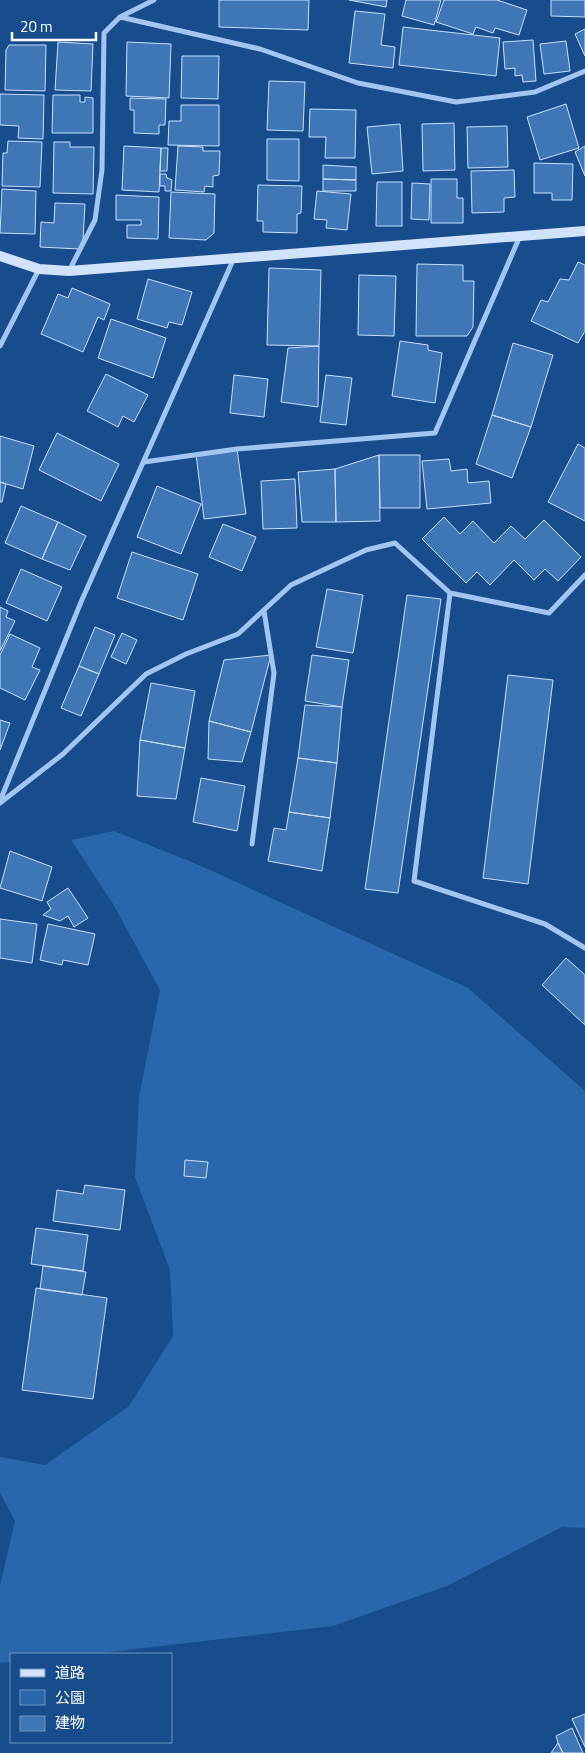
<svg xmlns="http://www.w3.org/2000/svg" width="585" height="1753" viewBox="0 0 585 1753" font-family="'Titillium Web','Noto Sans JP',sans-serif">
<rect width="100%" height="100%" fill="#174c8d"/>
<path fill="#2966ac" d="M114,831L199,865L468,988L585,1091V1528L562,1527L447,1586L333,1626L92,1654H11V1662L0,1663V1586L15,1521L0,1493V1457L45,1465L129,1406L173,1336L170,1270L135,1177L139,1097L160,990L113,904L71,840Z"/>
<path fill="#3f76b6" stroke="#c9e0fb" d="M219,0H309L308,30L219,27Z
M349,0H387L386,7Z
M406,0H441L434,25L402,16Z
M444,0H497L527,10L519,35L495,28L493,33L476,27L473,34L436,22Z
M551,0H585V17L551,16Z
M355,11L385,14L381,45L395,47L393,68L349,63Z
M403,27L500,38L496,76L399,65Z
M585,29V56L575,34Z
M533,40L536,81L523,82L522,75L515,76V68L505,69L503,42Z
M566,41L570,71L544,74L540,44Z
M58,42L93,44L91,91L55,90Z
M127,42L171,44L169,98L126,96Z
M9,45H46L45,91L5,90L6,50Z
M182,56H219L218,99L181,98Z
M269,81L305,82L303,131L267,130Z
M0,94L44,95L43,139L18,138L19,126L0,125Z
M53,95H80V102H85V97L93,98V133H52Z
M130,98L166,99L165,125H159V134L134,133V110H130Z
M566,104L579,148L540,160L527,117Z
M181,105H219V146L168,145L169,121H181Z
M310,109L356,110L355,158H325L326,137H309Z
M454,123L455,170L423,171L422,124Z
M400,124L403,171L372,174L367,127Z
M507,126L508,167L468,168L467,127Z
M267,139H299V181L267,180Z
M8,141L42,142L40,187L2,186L3,153H7Z
M54,142H70V147H94L93,194L53,193Z
M124,146L161,148L159,192L122,190Z
M178,146L203,147V151H220L219,175L213,176V187L205,186L204,192L175,190Z
M585,146V176L575,152Z
M161,148H168L167,171H160Z
M534,163L573,164L572,200H552V193H534Z
M323,165L356,167V180L323,179Z
M514,170L515,197L504,198V212L472,213L471,171Z
M160,174H166L167,178L172,180L171,191H165V186H160Z
M323,179L356,180V191H323Z
M431,179H457V198H463V223H431Z
M377,182H402V226H376Z
M412,183L430,184L429,220L411,219Z
M258,185L302,186L301,213L297,214V233L263,232V221H257Z
M2,189L36,191L35,234L0,233Z
M317,191L351,194L347,230L326,228L327,220L314,219Z
M171,192L215,194L214,233L206,240L169,238Z
M116,195L159,197L158,239L127,238V225H141V220H116Z
M55,203L85,204L83,240L79,249L40,247L41,222L54,223Z
M578,262L585,265V331L578,343L531,321L541,300L548,302L560,279L569,280Z
M417,264L463,265V281H474L473,327L467,336H416Z
M269,268L321,270L319,346L267,345Z
M359,275L396,276L394,336L358,335Z
M148,279L192,292L182,325L169,322L167,328L137,319Z
M72,288L110,304L104,320L98,317L83,352L41,334L58,294L68,298Z
M111,319L166,338L153,378L98,358Z
M400,341L428,345V350L442,353L435,403L392,396Z
M513,343L553,355L531,427L492,415Z
M319,346L318,407L281,402L288,348Z
M106,374L148,395L134,422L123,416L118,427L87,411Z
M234,375L268,379L264,417L230,413Z
M326,375L352,378L346,425L320,422Z
M492,415L531,427L512,478L476,464Z
M57,433L119,464L101,501L39,470Z
M0,436L34,446L23,489L0,482Z
M578,444L585,448V521L548,502Z
M237,449L246,514L204,519L196,454Z
M379,455L380,521L336,522L335,469Z
M379,455H420V508H380Z
M449,459L451,471L467,469L468,483L489,481L491,503L427,509L422,461Z
M335,469L336,522H302L298,472Z
M295,479L297,528L263,529L261,481Z
M0,482L6,484L2,502H0Z
M157,486L201,504L181,554L137,537Z
M21,506L58,522L42,559L5,543Z
M444,517L460,534L473,521L494,543L511,526L525,539L544,520L581,557L558,581L545,569L534,580L514,560L490,585L477,572L466,583L422,539Z
M58,522L86,536L70,570L42,559Z
M223,524L256,537L242,571L209,557Z
M132,552L198,574L183,620L117,598Z
M21,569L62,587L47,621L6,603Z
M327,589L363,595L353,653L316,647Z
M407,595L441,599L398,893L365,889Z
M0,607L8,611L6,617L15,621L0,651Z
M95,627L115,635L99,674L79,666Z
M122,633L137,640L126,664L111,657Z
M10,634L40,648L32,667L40,670L25,700L0,688V655Z
M271,655L251,732L209,721L224,660Z
M312,655L349,660L342,707L305,701Z
M79,666L99,674L81,716L61,708Z
M508,675L553,680L528,884L483,878Z
M151,683L195,691L185,748L140,740Z
M305,705L342,707L337,763L298,758Z
M0,720L10,723L0,750Z
M209,721L251,732L242,762L208,759Z
M140,740L185,748L176,799L137,796Z
M298,758L337,763L330,818L289,812Z
M201,778L245,786L237,831L193,822Z
M289,812L330,818L322,871L268,861L274,828L286,830Z
M10,851L52,867L42,901L0,888Z
M68,888L88,918L74,927L68,916L60,921L43,915L51,909L47,902Z
M0,919L37,924L32,963L0,958Z
M48,924L95,934L88,965L63,960L62,965L40,960Z
M566,958L585,975V1025L542,985Z
M185,1160L208,1162L206,1178L184,1176Z
M85,1185L125,1190L120,1230L53,1221L57,1190L83,1194Z
M36,1228L88,1235L83,1271L31,1264Z
M43,1266L86,1272L82,1295L40,1289Z
M36,1288L107,1298L93,1399L22,1390Z
M585,1714V1747L572,1719Z
M572,1728L583,1753H563L558,1743L556,1736Z
M558,1743L563,1753H551Z"/>
<g fill="none" stroke-linecap="round" stroke-linejoin="round">
<path stroke="#a2c6ef" stroke-width="5" d="M120,17L260,49L358,83L456,102L535,92L585,71
M69,271L95,220L102,170L104,33L120,17L154,0
M0,346L39,269
M144,462L237,449L435,433L520,236
M450,593L414,881L545,924L585,948
M0,801L81,602L234,258
M0,803L63,754L146,674L186,654L238,634L291,585L366,550L395,543L450,593L549,613L585,575
M252,844L274,673L264,611"/>
<path stroke="#d0e3fa" stroke-width="10" d="M0,256L39,269L69,271L585,231"/>
</g>
<rect x="10" y="1653" width="162" height="90" fill="#174c8d" stroke="#7494bb"/>
<rect x="20" y="1669" width="25" height="8" fill="#d0e3fa" stroke="#7494bb"/>
<text x="55" y="1678" font-size="15" fill="#ffffff">道路</text>
<rect x="20" y="1690" width="25" height="15" fill="#2966ac" stroke="#7494bb"/>
<text x="55" y="1703" font-size="15" fill="#ffffff">公園</text>
<rect x="20" y="1716" width="25" height="15" fill="#3f76b6" stroke="#7494bb"/>
<text x="55" y="1728" font-size="15" fill="#ffffff">建物</text>
<path d="M12 32v8h84v-8" fill="none" stroke="#ffffff" stroke-width="2.5"/>
<text x="20" y="32" font-size="15" fill="#ffffff" stroke="#174c8d" stroke-width="4" paint-order="stroke">20 m</text>
</svg>
